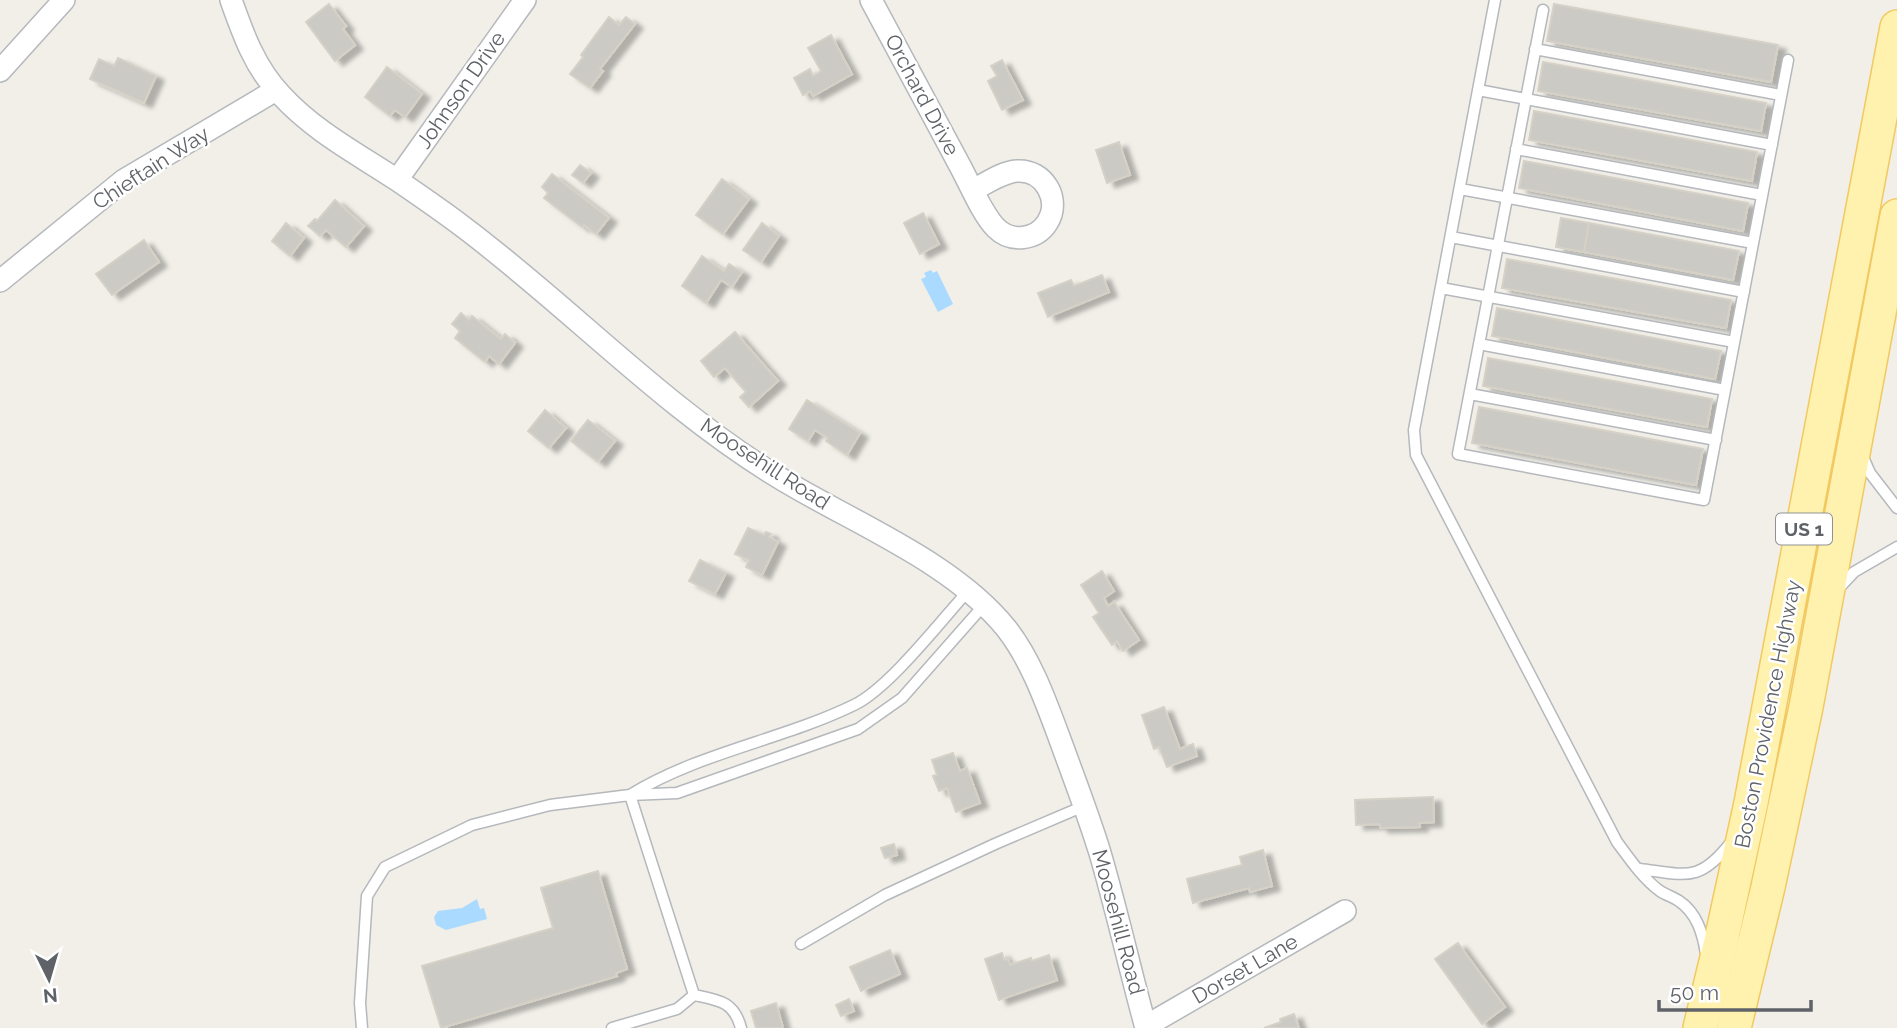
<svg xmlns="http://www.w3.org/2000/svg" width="1897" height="1028" viewBox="0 0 1897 1028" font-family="Raleway,sans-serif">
<defs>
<filter id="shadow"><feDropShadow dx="8" dy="4.5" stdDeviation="2" flood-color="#0004"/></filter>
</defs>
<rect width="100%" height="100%" fill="#f1efe8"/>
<path fill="#aadaff" d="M931,270L933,273L937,271L953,304L938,312L921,279L926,277L924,273Z
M477,899L480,909L484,908L487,919L446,930L436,925L434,917L438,911L462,908Z"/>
<path fill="#cccac5" stroke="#d6d1c6" stroke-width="2" filter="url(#shadow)" d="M329,4L346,26L343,29L355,45L335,61L306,22Z
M1554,4L1778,45L1771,82L1547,41Z
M609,17L619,25L626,17L635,24L600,69L603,71L590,88L570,74L583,57L581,55Z
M831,35L852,74L813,96L810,91L803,95L794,78L810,69L813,76L821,71L808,48Z
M118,58L156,76L144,103L90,79L99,59L114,66Z
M1002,60L1023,100L1002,110L988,81L997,76L991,66Z
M1543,62L1766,103L1761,131L1538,91Z
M387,67L422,94L405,117L395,110L390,116L365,97Z
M1534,111L1757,152L1752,181L1529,140Z
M1119,142L1130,175L1107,183L1096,150Z
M1524,161L1748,203L1743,231L1519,188Z
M580,165L591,173L583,183L572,175Z
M552,174L609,218L596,234L584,225L582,227L544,198L548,193L542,187Z
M722,179L749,199L723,234L696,215Z
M335,200L364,226L346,247L326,230L320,236L308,226L315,219L317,221Z
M923,213L939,244L920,254L904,223Z
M1561,218L1589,223L1584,252L1556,247Z
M286,223L304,238L290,256L272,241Z
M762,223L779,236L761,262L743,250Z
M1589,223L1739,251L1733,280L1584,252Z
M144,240L159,262L112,295L96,274Z
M702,256L724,271L729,264L742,272L732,287L721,280L706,303L682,286Z
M1507,259L1731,300L1726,328L1502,288Z
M1102,275L1109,292L1048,317L1038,293L1071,280L1074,286Z
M1497,308L1721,351L1715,379L1492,336Z
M461,313L469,320L472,316L501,339L505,334L515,343L499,364L489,356L485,362L455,338L460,331L452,324Z
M735,332L778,381L749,407L740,397L746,392L725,368L714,377L701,361Z
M1488,358L1712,399L1707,427L1483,386Z
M807,400L860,433L847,455L826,441L828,438L815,430L808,441L789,429Z
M1479,407L1703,449L1696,485L1472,443Z
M545,410L566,428L549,448L528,431Z
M588,420L615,441L598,462L571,441Z
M748,528L764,535L766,532L771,534L769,537L778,542L762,575L746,567L749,560L735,554Z
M700,560L726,573L715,594L689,581Z
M1102,571L1114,591L1104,598L1108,606L1114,602L1139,640L1123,651L1117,641L1112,645L1093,617L1099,613L1081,585Z
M1164,707L1180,749L1193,744L1197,756L1167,767L1159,747L1154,749L1142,715Z
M953,753L960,771L967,768L980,803L956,812L947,788L939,791L933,776L937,775L932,760Z
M1433,797L1434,822L1419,823L1420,827L1380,828V824L1356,825L1355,800Z
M894,844L897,855L885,858L881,848Z
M1263,850L1272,886L1250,892L1249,888L1193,903L1187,879L1242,865L1240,857Z
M598,871L627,969L616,973L617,976L441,1028L422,966L553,928L541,888Z
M1458,943L1505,1007L1482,1024L1435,959Z
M890,950L900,974L861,991L850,967Z
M1002,953L1004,960L1008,959L1010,965L1031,958L1032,961L1049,955L1057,980L999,1000L985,959Z
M849,999L854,1011L841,1016L836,1005Z
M776,1003L783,1028H756L751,1011Z
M1294,1014L1299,1028H1264L1281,1022L1280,1019Z"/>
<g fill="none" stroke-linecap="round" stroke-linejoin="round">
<g stroke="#b5b8bc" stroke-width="13">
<path id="lane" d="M1495,0L1414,430L1416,455L1617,842C1629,858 1643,879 1660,891C1666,895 1673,897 1679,901C1697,913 1703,934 1706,954
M1543,10L1458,454L1704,500L1788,60
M1535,49L1781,95
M1478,90L1772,145
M1516,149L1762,195
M1460,189L1753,243
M1451,237L1744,292
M1441,288L1734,342
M1479,344L1725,390
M1470,394L1716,440
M1862,455L1870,473L1897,508
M1837,590L1854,572L1897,547
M630,795L677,793L858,729L902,698L984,605
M630,795C700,752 782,740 854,705C889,688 940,622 968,591
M1640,869C1686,875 1700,883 1732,841
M801,944L885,895L995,844L1084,806
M362,1028L360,1003L367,896L385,867L472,825L550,805L630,795L694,995C718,1000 734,1001 741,1028
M612,1028L677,1009L694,995"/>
</g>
<g stroke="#b5b8bc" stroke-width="24">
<path id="street" d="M231,0C243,34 255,68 281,95C314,131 356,153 397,180C419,195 441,210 462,226C569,306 663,407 778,477C851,522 952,561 1006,628C1032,661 1047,705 1062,745C1075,781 1089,817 1100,853C1117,911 1130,970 1146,1028
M871,0C900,55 930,109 959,164C969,182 982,214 996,228C1011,243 1036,240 1047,223C1062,200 1044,169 1017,171C1002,172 987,183 973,190
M0,71L64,0
M397,180L525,0
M0,281L124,180L276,90
M1146,1026L1345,911"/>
</g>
<g stroke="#f2c960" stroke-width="36">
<path id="primary" d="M1700,1028L1721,941L1751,803L1897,27
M1734,1028L1768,887L1806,707L1897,216"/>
</g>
<use href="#lane" stroke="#fff" stroke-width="10"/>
<use href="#street" stroke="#fff" stroke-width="21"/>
<use href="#primary" stroke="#fff2af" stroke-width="33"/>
</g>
<g text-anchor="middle" stroke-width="5" stroke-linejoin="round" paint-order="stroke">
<rect fill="#fff" stroke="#8f9295" stroke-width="2" x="1776" y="513.5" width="56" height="31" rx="5"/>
<g font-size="19" font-weight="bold" fill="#5f6368">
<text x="1804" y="536">US 1</text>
</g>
<g font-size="21" fill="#5f6368" stroke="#fff">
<text transform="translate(461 90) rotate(-55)" y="7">Johnson Drive</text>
<text transform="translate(922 95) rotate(62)" y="7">Orchard Drive</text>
<text transform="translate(151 168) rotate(-33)" y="7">Chieftain Way</text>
<text transform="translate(765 464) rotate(33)" y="7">Moosehill Road</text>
<text transform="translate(1768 714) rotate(-79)" y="7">Boston Providence Highway</text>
<text transform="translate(1118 922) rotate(75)" y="7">Moosehill Road</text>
<text transform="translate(1245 969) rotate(-30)" y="7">Dorset Lane</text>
</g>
</g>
<g transform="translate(49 979) rotate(175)" stroke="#ffffff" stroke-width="5" paint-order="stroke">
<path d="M0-5L12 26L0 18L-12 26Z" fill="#5f6368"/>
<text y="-10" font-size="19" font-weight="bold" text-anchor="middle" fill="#5f6368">N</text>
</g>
<path d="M1659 1000v10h152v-10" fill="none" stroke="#5f6368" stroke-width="3.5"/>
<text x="1670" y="1000" font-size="21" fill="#5f6368" stroke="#ffffff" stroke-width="5" paint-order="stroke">50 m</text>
</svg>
